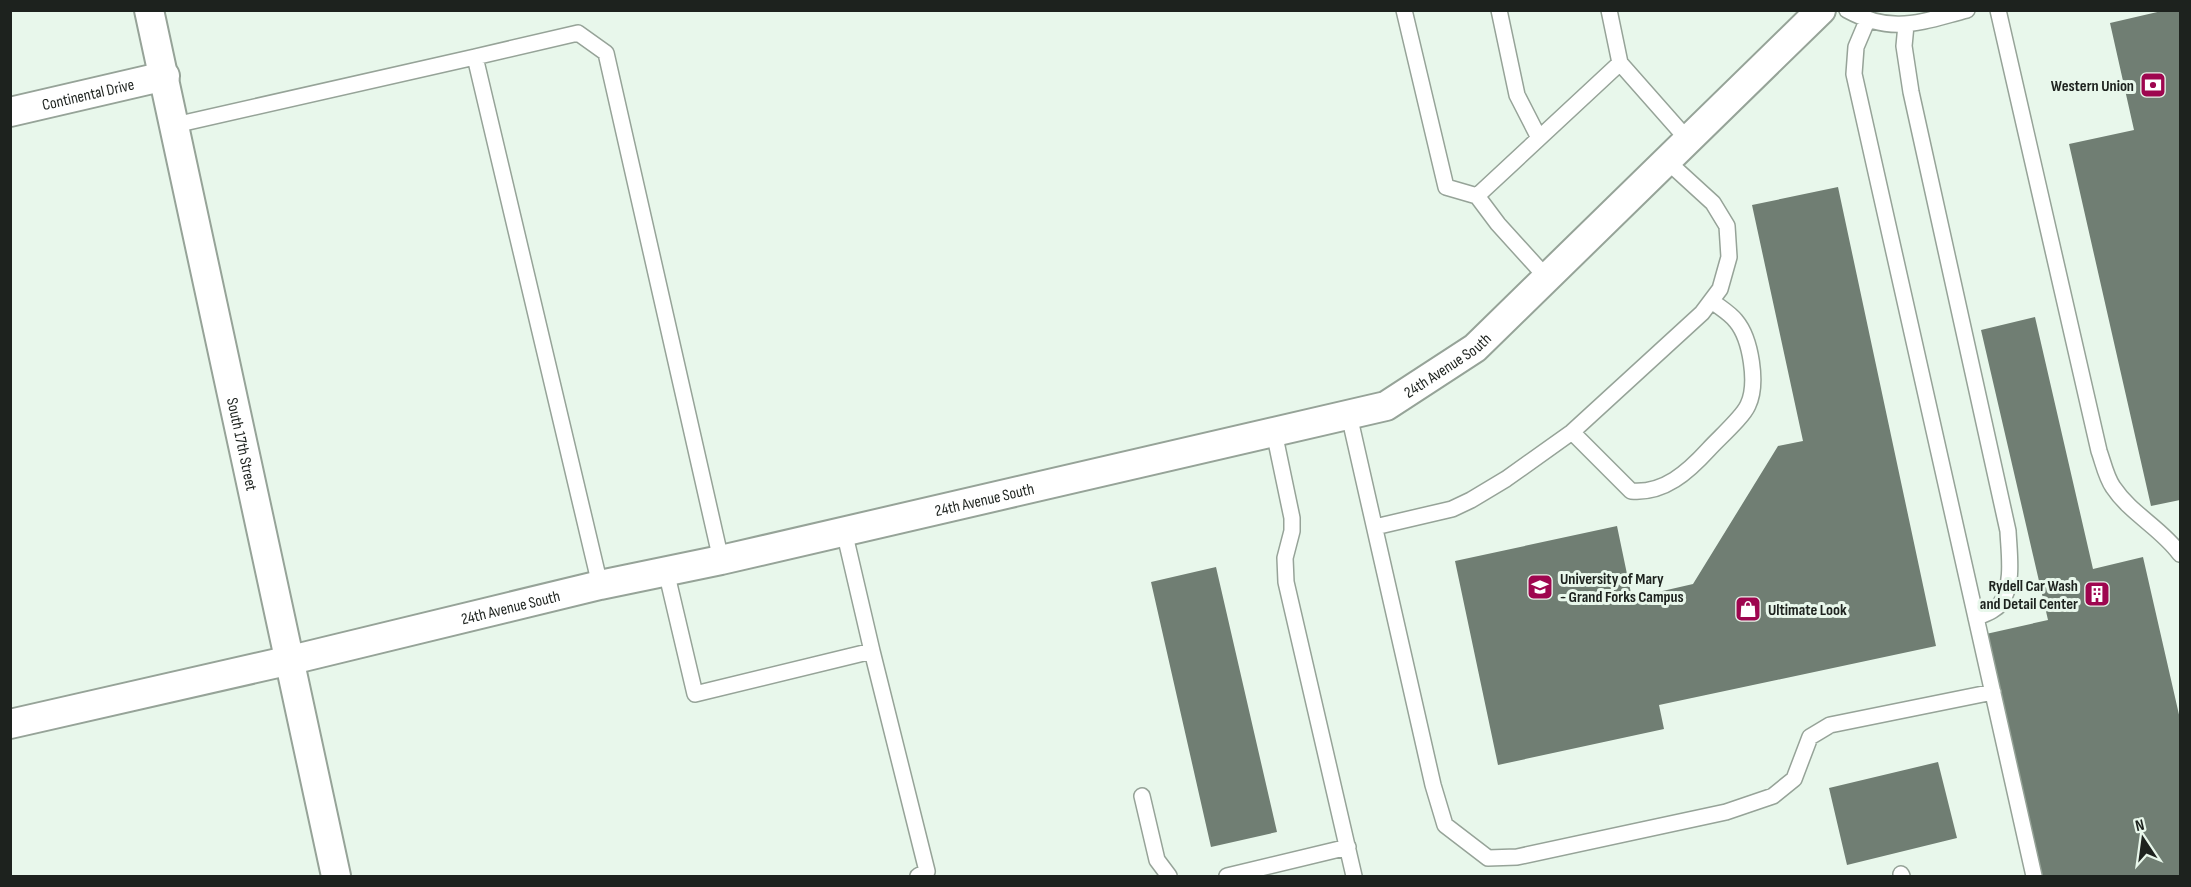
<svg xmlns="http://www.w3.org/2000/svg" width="2191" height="887" viewBox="0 0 2191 887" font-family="'Sofia Sans Condensed',sans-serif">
<rect width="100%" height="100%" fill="#e8f7eb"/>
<path fill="#707e73" d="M2166,10H2180V500L2151,506L2069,144L2134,130L2110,23Z
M1838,187L1936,646L1659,705L1664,729L1498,765L1455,561L1617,526L1632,598L1693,584L1778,446L1803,441L1752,205Z
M2035,317L2093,569L2143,557L2180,719V875L2042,876L1986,634L2048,620L1981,330Z
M1216,567L1277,832L1211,847L1151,582Z
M1938,762L1957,838L1847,865L1829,788Z"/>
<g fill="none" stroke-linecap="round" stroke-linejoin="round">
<g stroke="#96a398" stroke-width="18">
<path id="lane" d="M1404,10L1446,187L1477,196L1498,224L1547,278
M1499,10L1517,95L1539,138
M1609,10L1620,63L1688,140
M1847,10C1893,35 1920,22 1967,10
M1998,10L2099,451C2103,462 2106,477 2113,487C2131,514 2161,528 2180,554
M1867,21L1856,47L1854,74L2034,876
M1906,25L1904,46L1911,92L2008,531C2009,553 2014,584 2001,603C1995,611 1984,614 1976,618
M475,57L578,33L606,53L721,560
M175,125L475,57L600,585
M1477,196L1620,63
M1349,415L1433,785L1445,825L1488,858L1517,857L1726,812L1773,796L1794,779L1810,737L1830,725L1993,692
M1274,432L1292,518V531L1285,558L1286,582L1354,876
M1572,432L1631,491C1664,494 1688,472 1709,449C1719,438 1743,417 1748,405C1758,384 1751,339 1736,321C1730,313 1719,307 1712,301
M1375,527L1452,509L1471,500L1506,479L1572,432L1702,313L1720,289L1729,257L1727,226L1713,203L1667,161
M844,531L872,651
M666,571L695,694L872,651L927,871L918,876
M1142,796L1157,860L1169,876
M1901,874L1902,876
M1227,876L1348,847"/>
</g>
<g stroke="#96a398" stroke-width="32">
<g id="street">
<path id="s1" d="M149,10L336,876"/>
<path id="s2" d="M10,112L165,76"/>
<path id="s3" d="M10,724L291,660L600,585L721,560L1386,406L1475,348L1821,10"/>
</g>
</g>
<use href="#lane" stroke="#fff" stroke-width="15"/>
<use href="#street" stroke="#fff" stroke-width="28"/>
</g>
<defs>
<g id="bank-square" transform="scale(1.35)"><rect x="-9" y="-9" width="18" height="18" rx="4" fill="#9e064f" stroke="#e8f7eb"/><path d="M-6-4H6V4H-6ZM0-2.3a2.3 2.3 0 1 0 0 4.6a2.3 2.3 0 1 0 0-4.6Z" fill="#fff"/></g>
<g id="university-square" transform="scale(1.35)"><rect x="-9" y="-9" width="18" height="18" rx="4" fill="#9e064f" stroke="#e8f7eb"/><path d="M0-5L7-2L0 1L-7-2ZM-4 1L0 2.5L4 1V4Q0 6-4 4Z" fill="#fff"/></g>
<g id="building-square" transform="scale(1.35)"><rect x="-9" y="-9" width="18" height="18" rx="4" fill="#9e064f" stroke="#e8f7eb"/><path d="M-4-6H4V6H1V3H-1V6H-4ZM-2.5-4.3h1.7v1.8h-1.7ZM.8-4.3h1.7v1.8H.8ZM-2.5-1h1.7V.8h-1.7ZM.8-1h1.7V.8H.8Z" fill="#fff"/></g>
<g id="shop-square" transform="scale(1.35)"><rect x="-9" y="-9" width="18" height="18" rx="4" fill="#9e064f" stroke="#e8f7eb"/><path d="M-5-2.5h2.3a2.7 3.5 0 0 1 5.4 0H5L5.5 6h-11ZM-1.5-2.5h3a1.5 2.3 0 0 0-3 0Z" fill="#fff"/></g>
</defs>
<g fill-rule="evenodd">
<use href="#bank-square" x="2153" y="85"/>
<use href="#university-square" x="1540" y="587"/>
<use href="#building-square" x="2097" y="594"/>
<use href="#shop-square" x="1748" y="609"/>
</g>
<g text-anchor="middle" stroke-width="6" stroke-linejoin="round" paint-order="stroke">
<g font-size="16" font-weight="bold" fill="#1d221e" stroke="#e8f7eb" text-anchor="end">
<text x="2134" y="91">Western Union</text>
<text x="1560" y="584" text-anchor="start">University of Mary<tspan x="1560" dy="18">- Grand Forks Campus</tspan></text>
<text x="2078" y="591">Rydell Car Wash<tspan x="2078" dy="18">and Detail Center</tspan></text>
<text x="1768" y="615" text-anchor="start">Ultimate Look</text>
</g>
<g font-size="16" fill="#1d221e" stroke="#e8f7eb">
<text dy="6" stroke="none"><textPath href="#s2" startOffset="80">Continental Drive</textPath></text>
<text dy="6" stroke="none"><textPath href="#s3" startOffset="1486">24th Avenue South</textPath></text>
<text dy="6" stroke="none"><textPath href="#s1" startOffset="444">South 17th Street</textPath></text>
<text dy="6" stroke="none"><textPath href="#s3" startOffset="1000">24th Avenue South</textPath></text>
<text dy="6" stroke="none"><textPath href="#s3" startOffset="514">24th Avenue South</textPath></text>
</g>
</g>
<rect width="2191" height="887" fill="none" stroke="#1d221e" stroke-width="24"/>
<g transform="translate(2143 839) rotate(347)" stroke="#e8f7eb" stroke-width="4.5" paint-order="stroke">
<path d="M0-4.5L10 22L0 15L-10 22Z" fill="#1d221e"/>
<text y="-9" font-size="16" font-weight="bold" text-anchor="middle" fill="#1d221e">N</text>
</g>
</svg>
